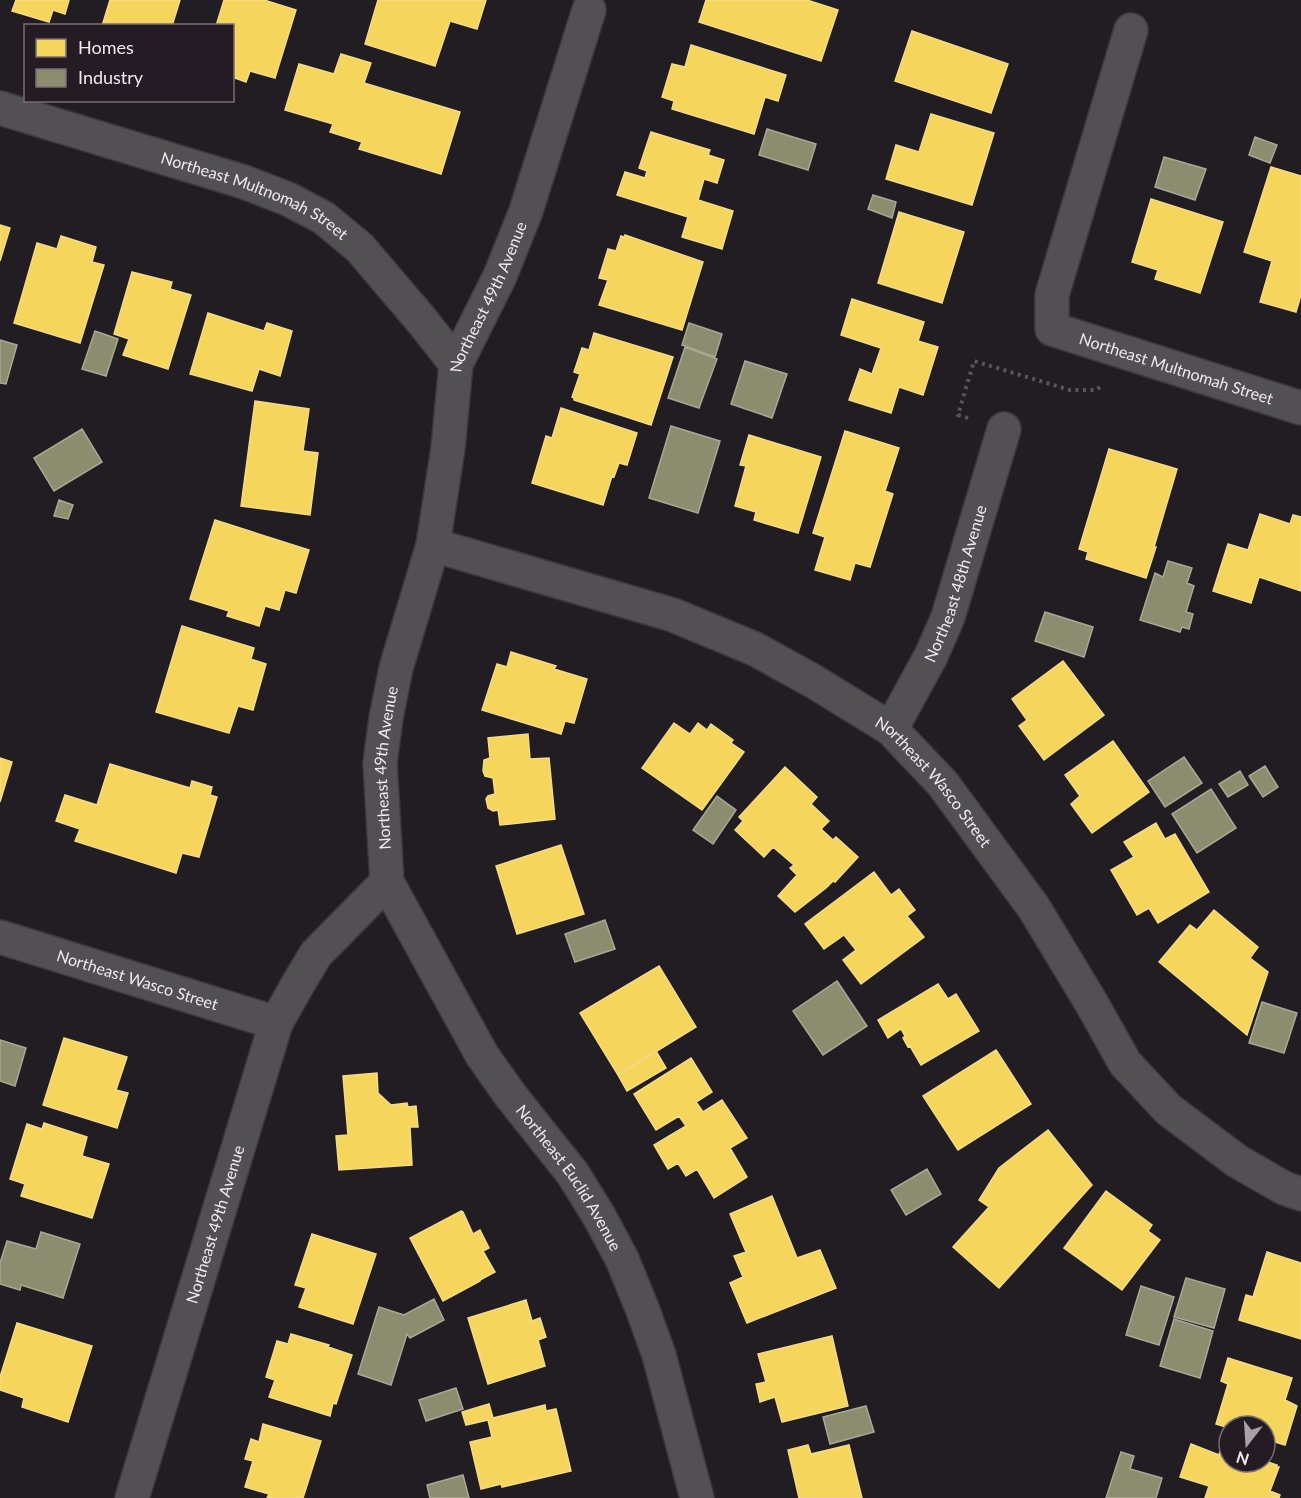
<svg xmlns="http://www.w3.org/2000/svg" width="1301" height="1498" viewBox="0 0 1301 1498" font-family="Lato,sans-serif">
<rect width="100%" height="100%" fill="#221d23"/>
<path fill="#f6d55c" stroke="#f4db88" stroke-width="1.5" d="M16,0H69L65,14L53,10L49,22L12,11Z
M110,0H180L172,26H102Z
M224,0H264L296,10L275,78L250,71L246,82L232,77V26H216Z
M378,0H486L477,29L450,21L435,66L365,44Z
M706,0H807L838,10L821,61L699,22Z
M912,31L1008,64L991,113L895,81Z
M691,45L786,75L778,101L765,97L754,134L672,109L674,101L662,97L672,64L685,67Z
M341,54L371,63L364,83L460,112L441,174L359,149L362,142L330,132L333,124L285,110L299,64L334,74Z
M931,114L994,133L972,205L886,179L896,145L919,152Z
M651,132L710,150L708,155L724,160L717,183L704,179L698,200L733,211L722,249L682,237L688,217L617,195L625,172L645,178L647,171L639,168Z
M1271,167L1301,176V295L1296,312L1260,302L1272,261L1244,252Z
M1151,199L1223,222L1200,293L1155,279L1158,270L1132,262Z
M899,212L964,232L942,303L878,283Z
M0,225L10,228L0,261Z
M625,235L703,262L682,330L599,305L608,280L599,278L608,249L616,251L621,236L624,237Z
M61,236L96,247L92,262L104,265L80,343L14,323L37,243L57,249Z
M132,272L172,282L170,289L191,295L168,369L123,355L129,339L114,334Z
M852,299L924,322L918,341L938,347L923,395L899,387L891,413L849,400L860,369L872,374L881,348L841,335Z
M208,313L264,331L267,323L292,331L280,376L259,369L252,391L190,374Z
M594,333L673,357L651,425L574,400V398L572,397L580,374L574,372L582,348L589,350Z
M255,401L309,409L303,451L318,453L310,515L241,506Z
M561,408L637,433L627,465L619,463L614,477L612,476L603,505L532,483L546,436L552,438Z
M845,431L899,448L885,491L893,494L870,567L855,563L850,580L815,570L825,537L813,533Z
M749,435L821,457L798,533L754,520L756,512L735,506L746,466L740,465Z
M1109,449L1177,469L1154,547H1156L1146,578L1086,559L1088,552L1079,549Z
M1260,514L1290,524L1293,515L1301,517V591L1259,577L1251,603L1213,591L1228,544L1248,550Z
M215,520L309,550L296,593L285,590L279,610L265,606L259,626L227,616L229,611L190,599Z
M182,626L254,648L251,659L266,664L253,710L238,706L229,733L156,712Z
M511,652L556,666L554,669L587,679L574,723L565,721L561,734L482,710L497,664L507,667Z
M1063,661L1104,715L1044,760L1019,726L1027,720L1012,699Z
M674,723L690,734L698,723L707,730L711,724L733,740L731,743L744,752L702,810L642,768Z
M528,734L530,759L549,758L555,819L500,825L498,810L493,811L488,808L486,799L488,796L495,794L493,778L485,776L483,771L484,760L490,758L488,738Z
M1113,741L1149,792L1092,833L1071,804L1080,796L1065,775Z
M0,758L12,762L0,802Z
M110,764L190,788L192,781L212,787L210,795L217,797L199,857L182,853L176,873L75,841L80,829L56,821L65,795L97,805Z
M785,767L817,797L811,804L829,821L821,829L833,840L836,837L858,857L835,882L833,881L826,888L795,912L778,896L797,875L790,868L794,865L773,847L764,857L735,830L743,821L739,817Z
M1156,823L1165,839L1175,834L1209,892L1158,923L1149,908L1137,915L1111,870L1134,857L1124,842Z
M561,845L584,914L517,934L496,866Z
M874,872L891,895L899,889L915,910L907,916L924,937L861,984L843,960L856,950L844,935L824,949L805,924Z
M1214,910L1258,947L1250,958L1268,972L1247,1035L1159,962L1190,925L1197,930Z
M659,966L696,1027L618,1075L580,1013Z
M938,984L948,999L956,994L979,1031L921,1065L910,1046L908,1047L903,1038L905,1036L901,1029L888,1038L878,1020Z
M64,1038L127,1057L116,1090L128,1093L117,1128L43,1105Z
M996,1050L1031,1104L958,1150L923,1096Z
M656,1051L666,1068L627,1091L618,1075Z
M691,1058L712,1092L696,1102L703,1112L722,1100L747,1138L730,1148L747,1177L714,1198L697,1169L686,1176L678,1163L668,1169L654,1145L686,1126L679,1116L656,1130L634,1094Z
M377,1073L378,1093L391,1105L407,1103L408,1107L416,1106L418,1127H410L412,1165L339,1170L336,1136L348,1135L343,1076Z
M44,1123L87,1137L82,1156L109,1164L92,1218L21,1196L25,1184L10,1179L27,1124L42,1129Z
M1048,1130L1092,1185L999,1288L953,1247L989,1207L979,1200L999,1168Z
M1106,1191L1152,1225L1148,1231L1160,1240L1122,1290L1064,1248Z
M772,1196L797,1258L820,1250L836,1288L747,1323L730,1283L743,1277L734,1256L746,1252L730,1214Z
M461,1211L463,1212L473,1234L480,1230L489,1248L483,1251L495,1272L480,1280V1281L443,1301L410,1238Z
M312,1234L376,1254L353,1324L299,1307L306,1288L295,1285Z
M1267,1252L1301,1263V1339L1239,1320L1246,1295L1253,1297Z
M526,1300L532,1321L540,1318L546,1337L538,1340L545,1366L488,1384L468,1318Z
M17,1323L92,1346L68,1422L22,1407L24,1398L0,1390V1377Z
M291,1334L329,1345L328,1347L352,1355L336,1404L333,1403L330,1416L269,1397L275,1380L266,1377L277,1341L288,1344Z
M832,1336L848,1406L782,1422L775,1397L760,1402L756,1384L766,1382L758,1354Z
M1228,1358L1292,1378L1285,1400L1297,1406L1285,1445L1265,1439V1426H1229V1428L1216,1424L1228,1384L1221,1381Z
M489,1404L493,1418L545,1405L546,1411L556,1409L571,1471L502,1487L501,1484L481,1489L470,1442L492,1437L488,1420L466,1425L462,1412Z
M263,1424L321,1441L303,1498H267L269,1494L245,1487L253,1461L245,1459L251,1439L259,1442Z
M1191,1444L1219,1455L1221,1447L1229,1450V1462H1265V1461L1277,1465V1467H1279L1270,1491L1280,1495L1279,1498H1205L1209,1486L1180,1477Z
M808,1445L811,1454L849,1445L862,1498H799L788,1450Z"/>
<path fill="#8c8c6e" stroke="#aaa895" stroke-width="1.5" d="M767,129L816,144L808,170L759,155Z
M1255,137L1277,145L1270,163L1249,155Z
M1164,157L1206,169L1195,200L1155,187Z
M873,195L896,202L892,218L868,209Z
M689,323L722,334L715,357L682,345Z
M95,331L118,339L106,376L82,369Z
M0,340L17,345L6,384L0,383Z
M685,347L717,359L699,408L668,398Z
M745,361L787,374L772,418L731,404Z
M671,426L720,441L698,513L649,498Z
M82,429L102,462L54,491L34,458Z
M59,500L73,505L68,519L54,516Z
M1168,561L1192,568L1187,583L1194,586L1186,612L1193,614L1189,629L1182,627L1180,632L1140,620L1155,573L1163,577Z
M1045,612L1093,627L1084,657L1035,641Z
M1184,757L1202,783L1165,807L1148,781Z
M1265,766L1278,787L1263,797L1249,776Z
M1240,771L1248,785L1228,797L1219,784Z
M1211,789L1236,828L1197,853L1172,814Z
M717,796L736,810L713,844L693,830Z
M605,920L615,949L575,962L565,934Z
M837,981L867,1026L823,1055L793,1011Z
M1262,1002L1297,1013L1284,1053L1249,1043Z
M0,1040L26,1048L15,1086L0,1081Z
M927,1169L941,1194L906,1215L891,1190Z
M41,1232L80,1244L63,1298L21,1285L20,1290L0,1284V1263L7,1241L36,1249Z
M1186,1278L1225,1289L1214,1328L1174,1317Z
M1141,1286L1174,1297L1159,1345L1126,1335Z
M434,1299L444,1320L410,1338L407,1334L391,1385L358,1374L379,1307L404,1315Z
M1174,1319L1213,1331L1200,1378L1160,1366Z
M456,1388L463,1409L426,1421L419,1400Z
M866,1406L874,1432L830,1444L823,1417Z
M1121,1452L1134,1456L1130,1469L1162,1478L1156,1498H1106Z
M463,1475L469,1498H430L427,1485Z"/>
<g fill="none" stroke-linecap="round" stroke-linejoin="round">
<g stroke="#3c393d" stroke-width="36">
<g id="street">
<path id="s1" d="M1131,30L1052,295V329L1301,408"/>
<path id="s2" d="M0,108L244,182L288,199L324,218L360,248L423,322L456,364"/>
<path id="s3" d="M433,545L673,615L755,649L813,681L891,729L943,784L1034,908L1092,1004L1125,1063L1169,1110L1237,1161L1284,1188L1301,1194"/>
<path id="s4" d="M891,729L931,656L948,617L1004,429"/>
<path id="s5" d="M387,882L482,1055L511,1096L573,1174L599,1216L622,1259L642,1308L659,1355L697,1498"/>
<path id="s6" d="M0,937L276,1023"/>
<path id="s7" d="M132,1498L276,1023L298,984L316,954L387,882L380,763L386,718L396,668L433,545L448,448L456,364L500,276L526,211L589,10"/>
</g>
</g>
<path stroke="#59565a" stroke-width="4" stroke-dasharray="3 4.5" stroke-linecap="butt" d="M968,418L958,415L974,361L1070,390H1096L1100,387"/>
<use href="#street" stroke="#535053" stroke-width="33"/>
</g>
<g text-anchor="middle" stroke-width="6" stroke-linejoin="round" paint-order="stroke">
<g font-size="16" fill="#f0e9f0" stroke="#241b25">
<text dy="6" stroke="none"><textPath href="#s2" startOffset="270">Northeast Multnomah Street</textPath></text>
<text dy="6" stroke="none"><textPath href="#s7" startOffset="1278">Northeast 49th Avenue</textPath></text>
<text dy="6" stroke="none"><textPath href="#s1" startOffset="441">Northeast Multnomah Street</textPath></text>
<text dy="6" stroke="none"><textPath href="#s4" startOffset="160">Northeast 48th Avenue</textPath></text>
<text dy="6" stroke="none"><textPath href="#s7" startOffset="792">Northeast 49th Avenue</textPath></text>
<text dy="6" stroke="none"><textPath href="#s3" startOffset="564">Northeast Wasco Street</textPath></text>
<text dy="6" stroke="none"><textPath href="#s6" startOffset="144">Northeast Wasco Street</textPath></text>
<text dy="6" stroke="none"><textPath href="#s5" startOffset="348">Northeast Euclid Avenue</textPath></text>
<text dy="6" stroke="none"><textPath href="#s7" startOffset="286">Northeast 49th Avenue</textPath></text>
</g>
</g>
<rect x="24" y="24" width="210" height="78" fill="#241b25" stroke="#766d76" stroke-width="1.5"/>
<rect x="36" y="39" width="30" height="18" fill="#f6d55c" stroke="#766d76" stroke-width="1.5"/>
<text x="78" y="54" font-size="18" fill="#f0e9f0">Homes</text>
<rect x="36" y="69" width="30" height="18" fill="#8c8c6e" stroke="#766d76" stroke-width="1.5"/>
<text x="78" y="84" font-size="18" fill="#f0e9f0">Industry</text>
<g transform="translate(1247 1444) rotate(197)"><circle r="28" fill="#241b25" stroke="#766d76" stroke-width="1.5"/>
<path d="M0-4.5L10 22L0 15L-10 22Z" fill="#a8a2a8"/>
<text y="-9" font-size="16" font-weight="bold" text-anchor="middle" fill="#f0e9f0">N</text>
</g>
</svg>
